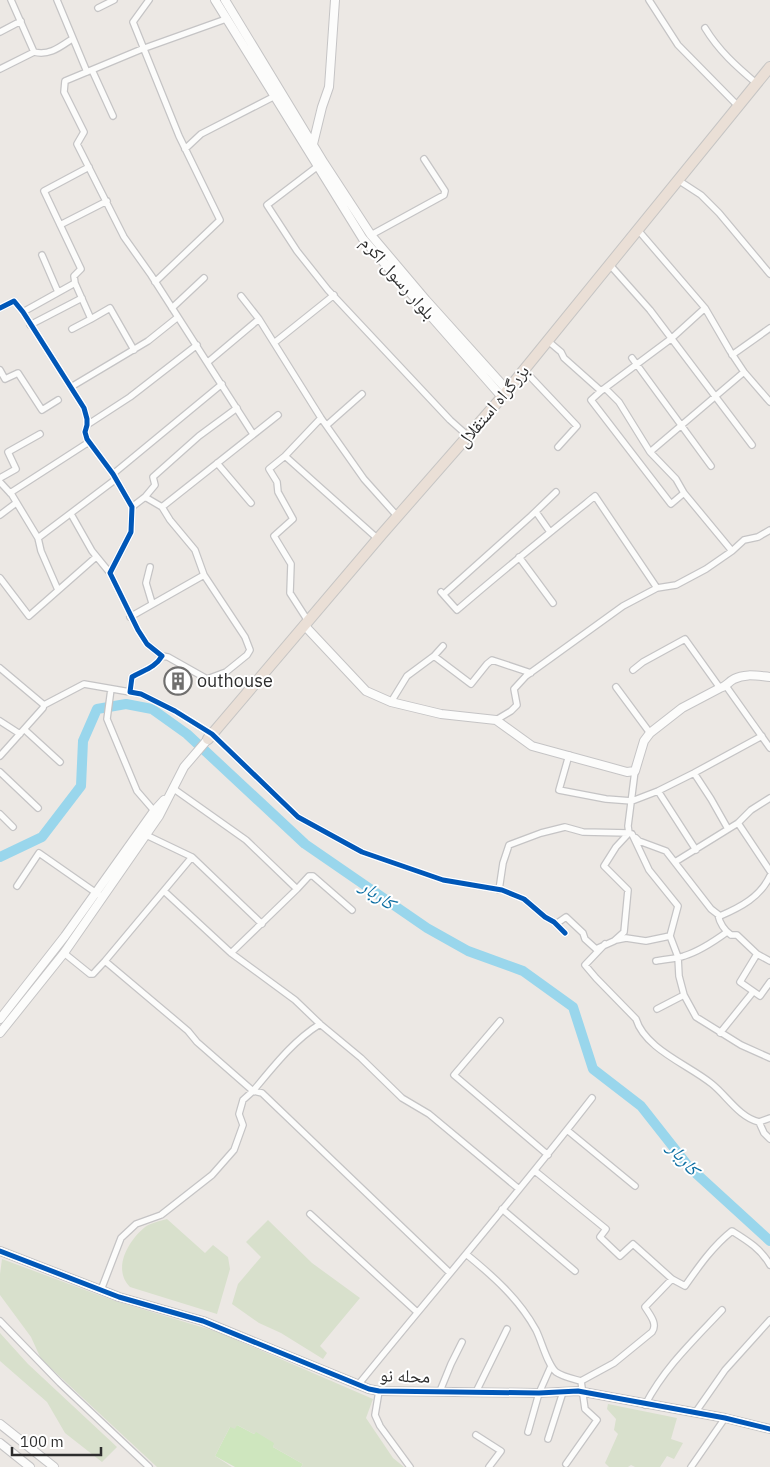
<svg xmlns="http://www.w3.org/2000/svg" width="770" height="1467" viewBox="0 0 770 1467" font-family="'IBM Plex Sans','Noto Naskh Arabic',sans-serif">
<rect width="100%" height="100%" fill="#ece8e4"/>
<path fill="#cee6be" d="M237,1425L254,1434L256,1431L275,1443L273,1447L303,1464L301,1467H235L215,1456L230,1427Z"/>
<path fill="#d8e0cc" d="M167,1219L205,1253L213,1245L228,1257L230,1269L217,1314L130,1287C112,1269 128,1241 145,1227C151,1223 160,1221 167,1219Z
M268,1220L312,1263L360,1298L320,1346L327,1353L323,1359L281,1333L259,1323L232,1304L238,1284L261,1257L246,1242Z
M2,1259L112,1300L218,1332L373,1399L366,1418L393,1458L404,1467H301L303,1464L273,1447L274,1443L256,1432L254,1434L237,1425L235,1429L230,1427L215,1456L232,1467H157L41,1359L31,1337L0,1295V1274Z
M0,1333L28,1364L117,1447L102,1462L65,1433L47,1402L0,1361Z
M608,1404L677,1418L671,1439L683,1443L674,1459L667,1456L660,1467H635L631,1465L628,1467H609L605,1463L618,1434L614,1430L616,1419L607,1409Z"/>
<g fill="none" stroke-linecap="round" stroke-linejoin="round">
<path stroke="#99d6ec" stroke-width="10" d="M0,857L42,837L81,786L83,741L97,709L126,704L152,709L187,734L305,844L427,928L468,951L523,971L573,1007L593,1069L641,1106L689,1167L770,1241"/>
<g stroke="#c5c4c5" stroke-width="8">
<path id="street" d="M11,0L34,52
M57,0L87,72
M149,0L133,22L179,136L220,220L155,282
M649,0L678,45L738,106
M98,8L114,0
M226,19L142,49L65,81L64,92L84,132L77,144L124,237L151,275L253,434
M705,28C719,51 736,66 756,83
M0,32L21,21
M0,69L34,52C49,56 60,47 72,39
M92,70L113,116
M185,149L201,134L275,96
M318,166L267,205L297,251L328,290L450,420L468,436
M678,180L701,195L719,213L770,274
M60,225L107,201
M638,230L705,308L730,351L744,372L770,402
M371,235L444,195L445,191L424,159
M42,255L58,292
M610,265L650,310L752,445
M75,283L91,319L110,308L134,350
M241,296L259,319L321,418L364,479L398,517
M0,308L14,301L23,312L84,408L87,419V425L85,432L87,439L113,474L132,507L131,532L110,573L138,630L147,644L162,656C155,668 144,670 132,677L130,692L141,694L175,711L212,734L298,817L362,852L443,880L502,890L524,899L545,917L554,922L565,933
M172,308L204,278
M23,312L75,283L74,276L81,269L44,191L89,167
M30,325L82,298
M72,329L91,319
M548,341L561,352L564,358L601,391
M274,343L334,295
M732,355L770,328
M632,358L711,466
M208,362L259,319
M0,370L5,379L18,373L42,410L58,400
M524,370L577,426L558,447
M71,387L148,341L178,317
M605,388L619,402L650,452L676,479L684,493L732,551
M87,425L130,397L197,345
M327,425L362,394
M650,452L744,372
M285,456L378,539
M217,463L251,503
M113,474L222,384
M0,478L16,469L8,452L40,434
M0,482L12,495L38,538L41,551L58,590
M10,493L89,442
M684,493L671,504L591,400L601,391L672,338L705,308
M145,497L155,485L153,477L199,436L237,408
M132,507L145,497L162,507L278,415
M162,507L170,520L195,550L204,575L245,637L250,650L247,655L226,672L207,679L168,657L162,656
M536,512L550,532
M71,514L92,551L110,573
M0,515L16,503
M38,538L116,479
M519,557L553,603
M150,567L146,583L152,603
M0,578L29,616L96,557
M441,592L457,610C502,571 548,534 595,496L657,588
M444,594L531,516L556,492
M130,617L204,575
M308,621L290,593L291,564L274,536L293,519L278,492L277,482L269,469L285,456L321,418
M443,646L434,656L471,684L487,664L492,660L531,673
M0,668L44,705L84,684L130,692
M633,670L643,662L685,639L720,688
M726,686L770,748
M616,687L650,733
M111,689L107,719L137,791L156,813
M391,702L407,676L434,656
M496,720L511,711L517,705L514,689L526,676L623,606L657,588L676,585L706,569L732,551L744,540L758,537L770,530
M0,721L20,734
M25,730L60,762
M569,755L559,790L606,799L632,801L658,791L694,773L762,736
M0,756L43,708L44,705
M0,772L38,808
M694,773L711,799L728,829
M174,789L246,840L297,889
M658,791L696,850
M0,814L13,827
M738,823L770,871
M632,834L649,870L678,906L670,936L678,957L679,976L684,995L696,1017L741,1045L770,1058
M146,835L192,857L262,924
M636,838L639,841L666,851L711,909L720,916C741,907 760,897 770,876
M675,862L738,823L751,810L770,798
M17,886L39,853L102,897
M499,890L503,863L509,845L541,833L565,827L583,832L629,833
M164,891L231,953L295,1000L320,1024L361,1058L402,1098L429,1114L519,1189
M718,915C720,924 724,930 731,935H737L757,954L770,961
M556,924L566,917L583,933L585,939L596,949L614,941L624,932L628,890L604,866L616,847L629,833L628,826L635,771
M616,940L626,938L646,941L670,936
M605,944L585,965L596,978L636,1019C645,1049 689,1065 712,1084C727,1096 739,1117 759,1122L764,1133L770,1139
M64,953L90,974H93L105,961L188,1031L197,1042L253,1091C274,1066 293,1041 320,1024
M231,953L297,889L309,876H313L352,910
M757,954L740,982L760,996L770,982
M105,961L192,857
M656,961C665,959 676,959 684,956C697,952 716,940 727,932
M657,1009L684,995
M500,1021L454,1075L548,1155
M720,1033L753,992
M759,1122L770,1118
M567,1130L635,1186
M535,1171L606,1229L600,1237L620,1256L633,1244L672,1279L685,1286C699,1266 713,1246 732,1231C748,1241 761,1249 770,1265
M502,1209L575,1271
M310,1214L417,1312
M466,1254C493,1276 519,1299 536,1330C542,1342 547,1364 556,1372C563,1377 574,1379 581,1381L585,1409L597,1420L566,1464
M101,1290L121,1238L136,1224L161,1215L212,1175L234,1150L243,1125L239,1114L243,1100L253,1091L262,1093L450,1273
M0,1321L60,1383L149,1467
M581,1381L614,1363L652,1332C658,1324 650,1315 645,1307L672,1279
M358,1385C436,1289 516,1196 592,1098
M379,1391L375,1415L380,1426L410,1467
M440,1391L451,1364L462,1342
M476,1392L507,1329
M645,1405C665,1367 693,1341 722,1310
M695,1413L725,1370L770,1320
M528,1432L539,1393L551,1366
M476,1435L501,1451L489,1467
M548,1439L563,1392
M691,1467L725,1418"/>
</g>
<g stroke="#c5c4c5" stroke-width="10">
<path id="secondary" d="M215,0L363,239L502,397
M225,0L324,163L371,235L426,300L508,391
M313,144L322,107L329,87L335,0
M304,625L366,691L391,702L441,714L496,720L532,746L627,772L635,771L644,741L650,733L682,708L720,688C727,686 728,682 734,679C745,673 758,676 770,677
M0,1019L65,936L154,811L164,800
M0,1033L64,953L159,816L184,767L208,739
M0,1251L119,1297L203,1321L369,1389L379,1391L539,1393L578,1391L725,1418L770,1429
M0,1424L54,1467
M0,1443L30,1467"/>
</g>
<g stroke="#c6c5c4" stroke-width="12">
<path id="highway" d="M208,739L382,534L502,397L770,67"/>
</g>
<use href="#street" stroke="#fcfcfb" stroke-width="5.5"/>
<use href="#secondary" stroke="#fcfcfb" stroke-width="8"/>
<use href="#highway" stroke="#eadfd6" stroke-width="10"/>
<g stroke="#fff" stroke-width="8">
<path id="cycleway" d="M0,308L14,301L23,312L84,408L87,419V425L85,432L87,439L113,474L132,507L131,532L110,573L138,630L147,644L162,656C155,668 144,670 132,677L130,692L141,694L175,711L212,734L298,817L362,852L443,880L502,890L524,899L545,917L554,922L565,933
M0,1251L119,1297L203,1321L369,1389L379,1391L539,1393L578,1391L725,1418L770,1429"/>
</g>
<use href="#cycleway" stroke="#0057b8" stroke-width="5"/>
</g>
<defs>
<g id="building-ring" transform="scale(1.4375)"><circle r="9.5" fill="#fff" stroke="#706f6e" stroke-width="1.5"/><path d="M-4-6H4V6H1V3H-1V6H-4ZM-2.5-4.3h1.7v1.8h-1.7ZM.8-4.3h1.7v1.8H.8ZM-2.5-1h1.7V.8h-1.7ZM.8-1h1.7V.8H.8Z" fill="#706f6e"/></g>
</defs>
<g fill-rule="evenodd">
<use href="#building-ring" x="178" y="681"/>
</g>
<g text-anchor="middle" stroke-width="4" stroke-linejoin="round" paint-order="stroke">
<g font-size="18" fill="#2e2e2e" stroke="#fff">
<text transform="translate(398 278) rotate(49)" y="6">بلوار رسول اکرم</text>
<text transform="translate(493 406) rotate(-50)" y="6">بزرگراه استقلال</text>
<text transform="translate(405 1376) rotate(2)" y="6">محله نو</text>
</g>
<g font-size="18" fill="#2e2e2e" stroke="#fff" text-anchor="start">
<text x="197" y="687">outhouse</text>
</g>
<g font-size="19" font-style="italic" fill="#0d6fa3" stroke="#fff">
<text transform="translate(378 894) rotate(35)" y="7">کاربار</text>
<text transform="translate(684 1158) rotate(49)" y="7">کاربار</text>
</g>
</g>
<path d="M12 1447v8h89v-8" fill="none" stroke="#2e2e2e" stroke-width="2.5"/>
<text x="20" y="1447" font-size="15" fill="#2e2e2e" stroke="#ffffff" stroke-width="4" paint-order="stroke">100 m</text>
</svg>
